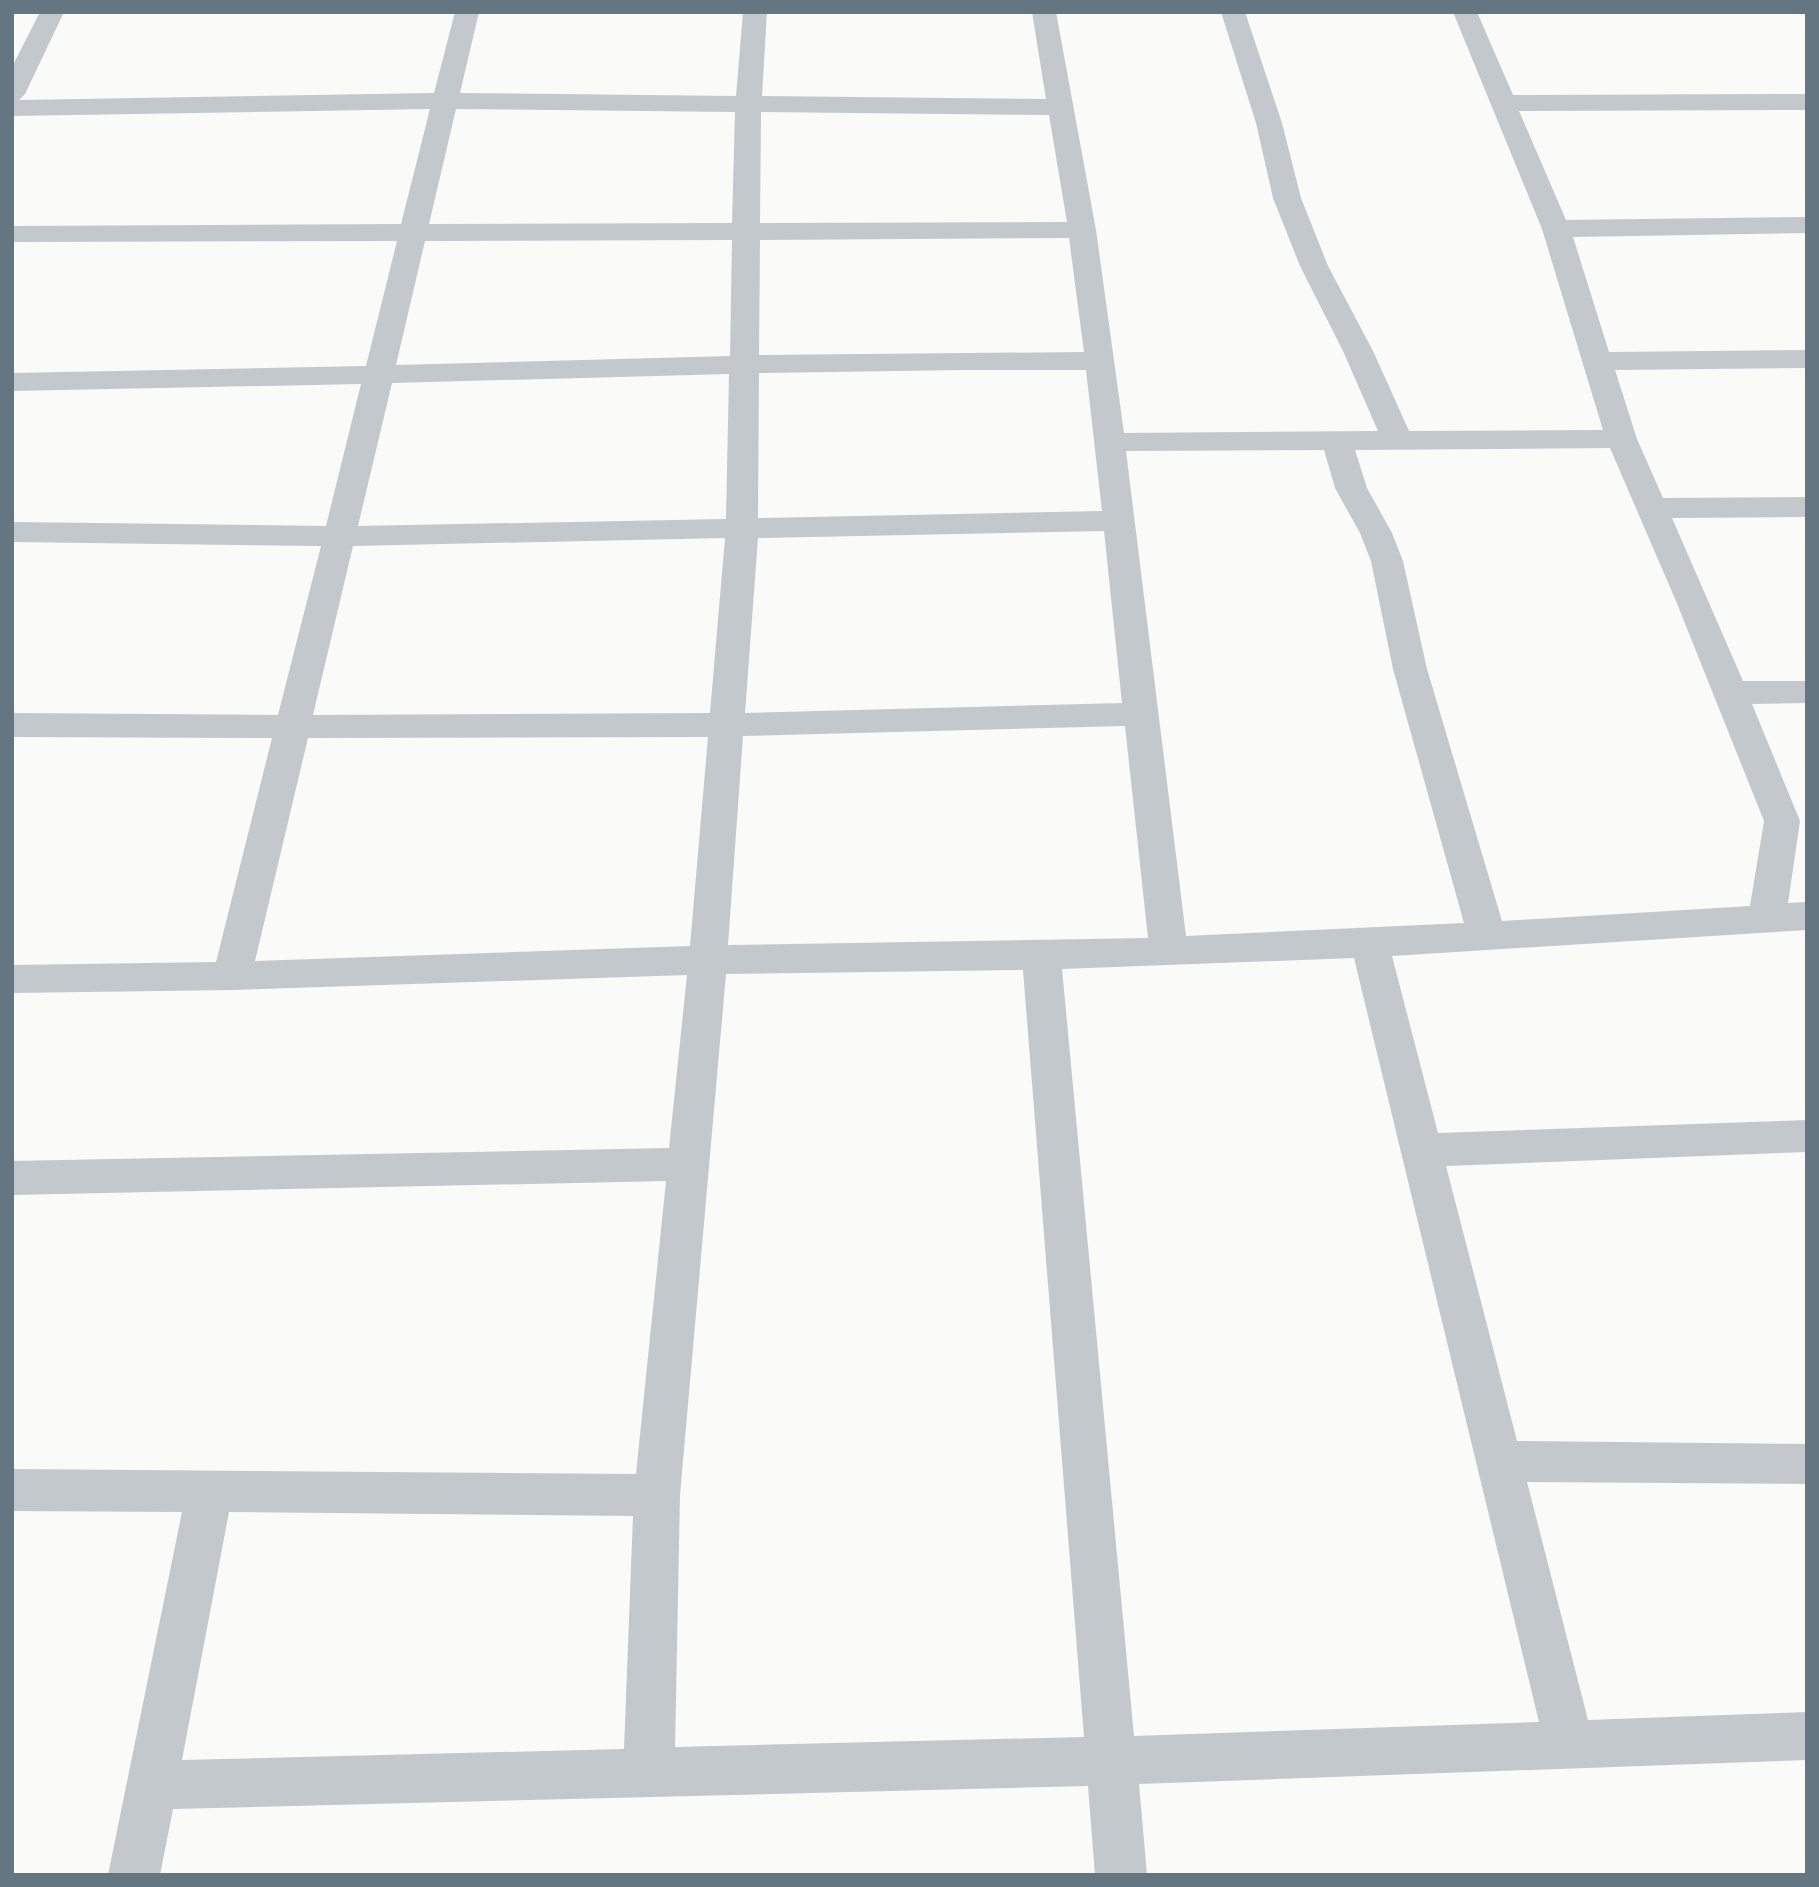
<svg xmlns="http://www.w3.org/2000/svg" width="1819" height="1887" viewBox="0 0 1819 1887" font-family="Roboto,sans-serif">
<rect width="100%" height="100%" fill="#fafaf8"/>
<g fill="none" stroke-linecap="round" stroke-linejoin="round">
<path fill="#c3c8cc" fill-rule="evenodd" d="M40,12H64L25,94L19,100L434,93L455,12H479L460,93L736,96L743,12H767L762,96L1046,99L1032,12H1056L1096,230L1124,433L1378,431L1343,351L1300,266L1273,198L1256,123L1221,12H1245L1282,123L1301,198L1328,266L1373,351L1409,431L1603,430L1542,229L1453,12H1477L1513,95L1807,94V110L1519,111L1566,220L1807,217V233L1573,237L1609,352L1807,350V368L1615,370L1637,439L1663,498L1807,497V517L1672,518L1743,681H1807V703L1752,704L1800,821L1788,903L1807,902V930L1392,956L1438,1133L1807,1120V1152L1446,1166L1517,1441L1807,1444V1484L1527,1482L1588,1720L1807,1712V1760L1139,1784L1147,1875H1095L1088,1786L173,1809L160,1875H108L182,1512L12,1511V1469L636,1474L666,1181L12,1195V1161L669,1148L687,975L232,990L12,993V965L216,962L272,738L12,737V713L278,715L321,546L12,542V522L326,526L361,384L12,391V373L366,366L397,241L12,242V226L401,224L430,109L12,116V67ZM456,109L735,112L732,223L429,224ZM761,112L1049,115L1067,222L760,223ZM1069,238L1084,352L759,355L760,240ZM732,240L730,356L396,365L425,241ZM963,370H1086L1102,511L758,518L759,373ZM729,374L726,519L358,526L392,383ZM1610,448L1676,601L1764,821L1750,906L1502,921L1427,669L1403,561L1392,533L1367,488L1355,450ZM1324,450L1335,488L1360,533L1371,561L1393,669L1464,923L1186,936L1126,451ZM1104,531L1122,703L745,713L758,538ZM725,538L710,713L313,715L353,546ZM1125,726L1148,938L728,945L743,736ZM708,737L690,946L255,961L308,738ZM1354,958L1539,1722L1134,1736L1062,969ZM1023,970L1084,1737L675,1747L680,1495L726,974ZM229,1512L633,1516L624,1749L182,1760Z"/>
</g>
<rect width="1819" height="1887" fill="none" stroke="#657683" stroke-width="28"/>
</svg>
